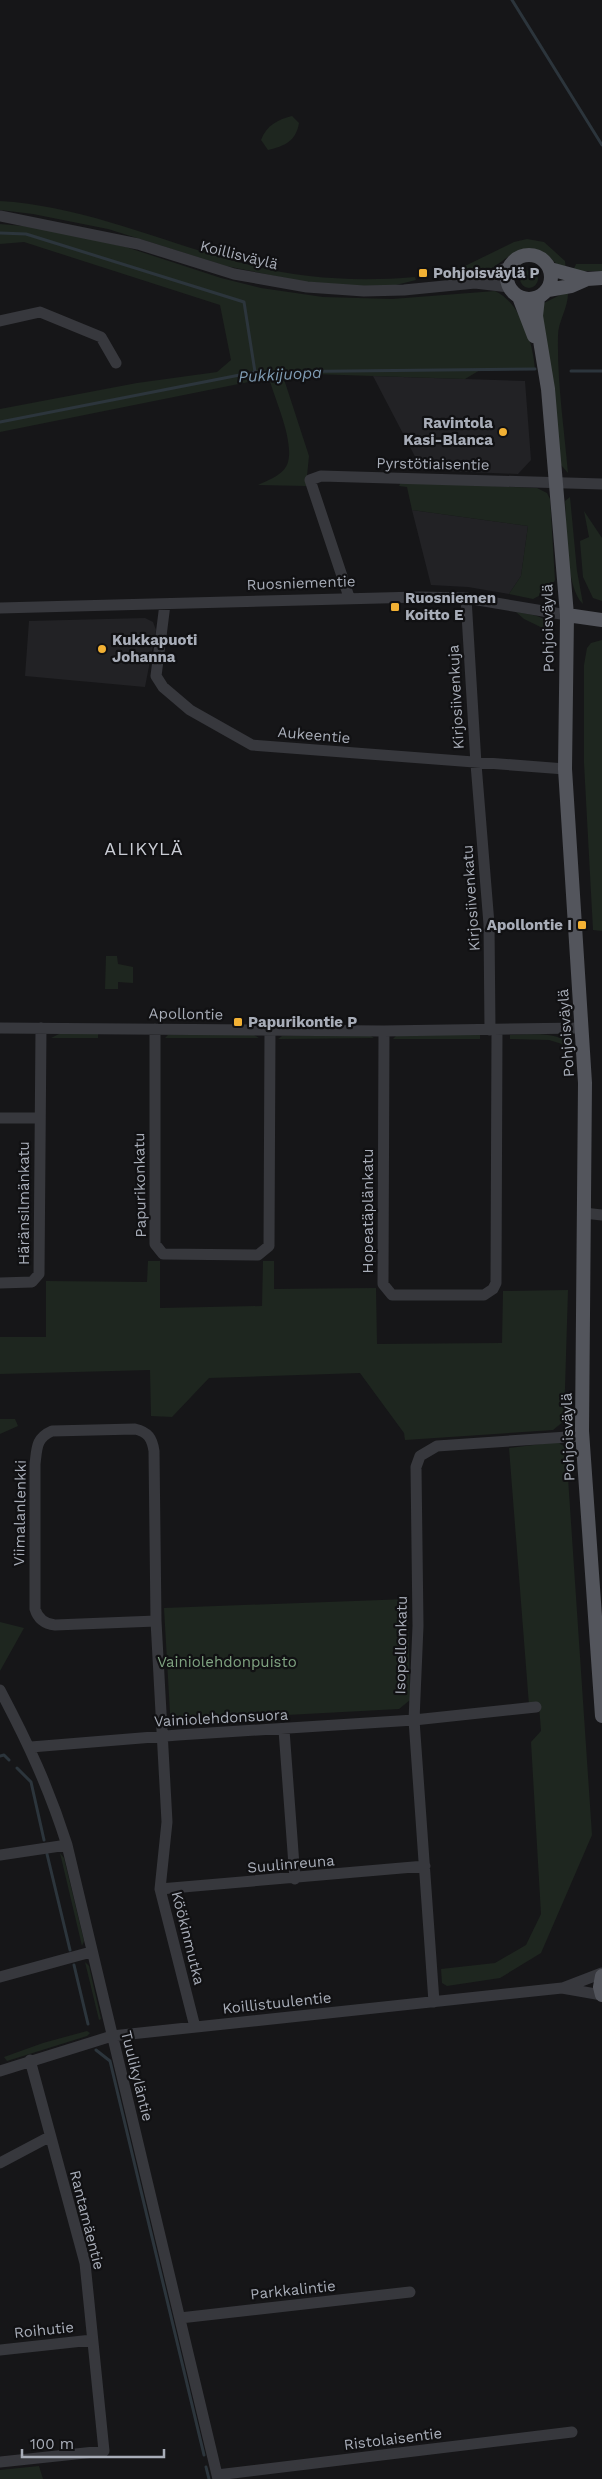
<svg xmlns="http://www.w3.org/2000/svg" width="602" height="2479" viewBox="0 0 602 2479" font-family="'Work Sans',sans-serif">
<rect width="100%" height="100%" fill="#161618"/>
<path fill="#222225" d="M373,376L525,381L531,460L518,474L422,470Z
M412,510L528,526L521,576L509,594L468,587L431,585Z
M145,618L153,622L156,630L145,687L25,676L29,621Z"/>
<path fill="#1e261f" d="M292,116L299,123C296,141 285,146 268,150L261,140C267,125 277,120 292,116Z
M0,201C85,206 164,243 246,264C301,279 358,282 415,277L416,280L396,285L373,287L305,282L226,266L108,229L33,214L0,210Z
M0,224L35,227L126,247L221,278L261,288L323,297L392,299L495,291C521,303 533,343 535,369L480,370L465,379L282,373L309,456L306,486L258,485C269,480 285,474 288,462C294,440 275,400 269,378L0,432V409L137,383L217,372L231,360L220,305L24,242L0,244Z
M527,239L544,242L565,261L566,270C554,265 549,252 535,249C515,245 503,264 486,271C471,277 456,277 440,277L439,274L467,265L514,242Z
M576,264H602V271H573Z
M520 279a9 9 0 1 1 18 0a9 9 0 1 1-18 0Z
M568,291C569,307 558,321 558,336C557,382 564,427 568,473L561,465L540,311L544,303Z
M401,482L537,488L547,493L550,499L555,580L550,590L533,599L509,594L521,576L528,526L412,510L407,487L399,486Z
M570,497L577,571L583,604C565,587 567,526 565,501Z
M584,511L602,538V601L593,598L583,577L580,541L589,537Z
M516,612C532,615 550,615 555,634L524,619Z
M602,640V931L593,930L584,763V665L587,648L591,643Z
M106,956H117L118,964L133,967V983L118,982V989H105Z
M59,1034H98V1038H51Z
M168,1035H254L259,1038H165Z
M369,1035L374,1038L278,1039L282,1036Z
M397,1035H480V1039H393Z
M510,1035C532,1035 559,1030 575,1048L549,1040L510,1039Z
M148,1261H160V1308L262,1306L263,1261H274V1289L376,1288L377,1344L502,1343L503,1291L568,1290L564,1421L553,1430L405,1440L404,1433L360,1373L209,1378L172,1417L151,1416L150,1370L0,1374V1337H46V1281L147,1282Z
M0,1419H15L18,1426L0,1434Z
M558,1442L566,1448L592,1835L541,1953L500,1978L447,1986L442,1983L441,1969L495,1963L526,1945L541,1914L531,1742L541,1731L539,1705H529L509,1448Z
M408,1599L410,1700L399,1709L177,1721L170,1713L164,1608Z
M0,1622L24,1628L0,1671Z
M60,1853L64,1858L84,1941L82,1946Z
M85,1962L89,1966L101,2019L99,2020Z
M87,2031L90,2033L87,2036L7,2061L4,2057L43,2043Z
M39,2466L43,2479H0V2470Z"/>
<g fill="none" stroke-linecap="round" stroke-linejoin="round">
<path stroke="#2c353c" stroke-width="3" d="M512,0L602,145
M0,233L26,234L244,302L255,372
M571,371H602
M0,422L255,372L535,369
M0,1756L4,1755L9,1760
M17,1768L31,1782L44,1840
M47,1854L70,1950
M74,1965L88,2024
M96,2050L110,2061L204,2455
M206,2467L209,2479"/>
<path stroke="#37383d" stroke-width="11" d="M0,216L138,244L234,274L307,287L364,291L404,290L475,283L509,287
M475,283L510,266
M0,321L40,312L101,337L116,363
M349,597L310,480L321,476L602,484
M466,598L476,764L489,924L490,1030
M165,604L156,676L163,687L190,710L252,745L565,769
M0,608L419,597L466,598L567,615
M0,1028L384,1031L581,1028
M155,1029V1244L163,1254L258,1255L269,1246L270,1030
M384,1031L383,1284L392,1295H484L493,1289L496,1283L497,1030
M0,1118H39
M584,1213L602,1215
M0,1283L32,1282L39,1274L41,1028
M156,1621L55,1625C45,1624 38,1619 35,1609V1464C37,1448 36,1438 52,1431L135,1429C148,1432 152,1438 154,1451L156,1621L167,1822L160,1889L195,2027
M0,1690C28,1743 49,1788 67,1845L218,2479
M284,1730L295,1879
M31,1747L178,1735L414,1720L536,1707
M0,1855L67,1845
M160,1889L425,1866
M0,1977L91,1952
M563,1988L602,1973
M434,2002L414,1720L418,1626L416,1467L420,1456L437,1446L582,1436
M0,2071L112,2036L562,1988L602,1995
M0,2163L49,2137
M180,2318L410,2292
M0,2350L92,2340
M0,2462L104,2451L85,2263L30,2060
M217,2475L572,2432"/>
<path stroke="#53555c" stroke-width="14" d="M507 277a22 22 0 1 1 44 0a22 22 0 1 1-44 0Z
M550,269L587,279L602,278
M548,290L571,286L587,279
M519,297L534,336
M538,298L536,316L548,389L567,615L565,769L585,1083L582,1431L602,1716
M567,615L602,620
M602,1976L600,1987L602,1995"/>
</g>
<g fill="#f2b134" stroke="#111113" stroke-width="2">
<rect x="418" y="268" width="10" height="10" rx="2.5"/>
<circle cx="503" cy="432" r="5"/>
<rect x="390" y="602" width="10" height="10" rx="2.5"/>
<circle cx="102" cy="649" r="5"/>
<rect x="577" y="920" width="10" height="10" rx="2.5"/>
<rect x="233" y="1017" width="10" height="10" rx="2.5"/>
</g>
<g text-anchor="middle" stroke-width="4.5" stroke-linejoin="round" paint-order="stroke">
<g font-size="15" fill="#a8adb8" stroke="#111113">
<text transform="translate(239 255) rotate(14)" y="5">Koillisväylä</text>
<text transform="translate(433 464) rotate(1)" y="5">Pyrstötiaisentie</text>
<text transform="translate(301 583) rotate(-2)" y="5">Ruosniementie</text>
<text transform="translate(548 628) rotate(-91)" y="5">Pohjoisväylä</text>
<text transform="translate(456 697) rotate(-93)" y="5">Kirjosiivenkuja</text>
<text transform="translate(314 735) rotate(5)" y="5">Aukeentie</text>
<text transform="translate(471 898) rotate(-94)" y="5">Kirjosiivenkatu</text>
<text transform="translate(186 1014) rotate(1)" y="5">Apollontie</text>
<text transform="translate(566 1033) rotate(-94)" y="5">Pohjoisväylä</text>
<text transform="translate(140 1185) rotate(-91)" y="5">Papurikonkatu</text>
<text transform="translate(24 1203) rotate(-90)" y="5">Häränsilmänkatu</text>
<text transform="translate(368 1211) rotate(-90)" y="5">Hopeatäplänkatu</text>
<text transform="translate(568 1437) rotate(-92)" y="5">Pohjoisväylä</text>
<text transform="translate(20 1513) rotate(-89)" y="5">Viimalanlenkki</text>
<text transform="translate(401 1645) rotate(-89)" y="5">Isopellonkatu</text>
<text transform="translate(221 1718) rotate(-3)" y="5">Vainiolehdonsuora</text>
<text transform="translate(291 1864) rotate(-5)" y="5">Suulinreuna</text>
<text transform="translate(188 1938) rotate(76)" y="5">Köökinmutka</text>
<text transform="translate(277 2003) rotate(-6)" y="5">Koillistuulentie</text>
<text transform="translate(137 2076) rotate(76)" y="5">Tuulikyläntie</text>
<text transform="translate(87 2220) rotate(76)" y="5">Rantamäentie</text>
<text transform="translate(293 2290) rotate(-6)" y="5">Parkkalintie</text>
<text transform="translate(44 2330) rotate(-6)" y="5">Roihutie</text>
<text transform="translate(393 2439) rotate(-7)" y="5">Ristolaisentie</text>
</g>
<g font-size="15" font-weight="bold" fill="#a8adb8" stroke="#111113" text-anchor="start">
<text x="433" y="278">Pohjoisväylä P</text>
<text x="493" y="428" text-anchor="end">Ravintola<tspan x="493" dy="17">Kasi-Blanca</tspan></text>
<text x="405" y="603">Ruosniemen<tspan x="405" dy="17">Koitto E</tspan></text>
<text x="112" y="645">Kukkapuoti<tspan x="112" dy="17">Johanna</tspan></text>
<text x="572" y="930" text-anchor="end">Apollontie I</text>
<text x="248" y="1027">Papurikontie P</text>
</g>
<g font-size="15" fill="#7fa381" stroke="#111113">
<text x="227" y="1667">Vainiolehdonpuisto</text>
</g>
<g font-size="16" font-style="italic" fill="#7f9bb3" stroke="#111113">
<text transform="translate(280 374) rotate(-3)" y="6">Pukkijuopa</text>
</g>
<g font-size="18" letter-spacing="1" fill="#c9ccd4" stroke="#111113">
<text x="144" y="855">ALIKYLÄ</text>
</g>
</g>
<path d="M22 2449v8h142v-8" fill="none" stroke="#a8adb8" stroke-width="2.5"/>
<text x="30" y="2449" font-size="15" fill="#a8adb8" stroke="#111113" stroke-width="4" paint-order="stroke">100 m</text>
</svg>
